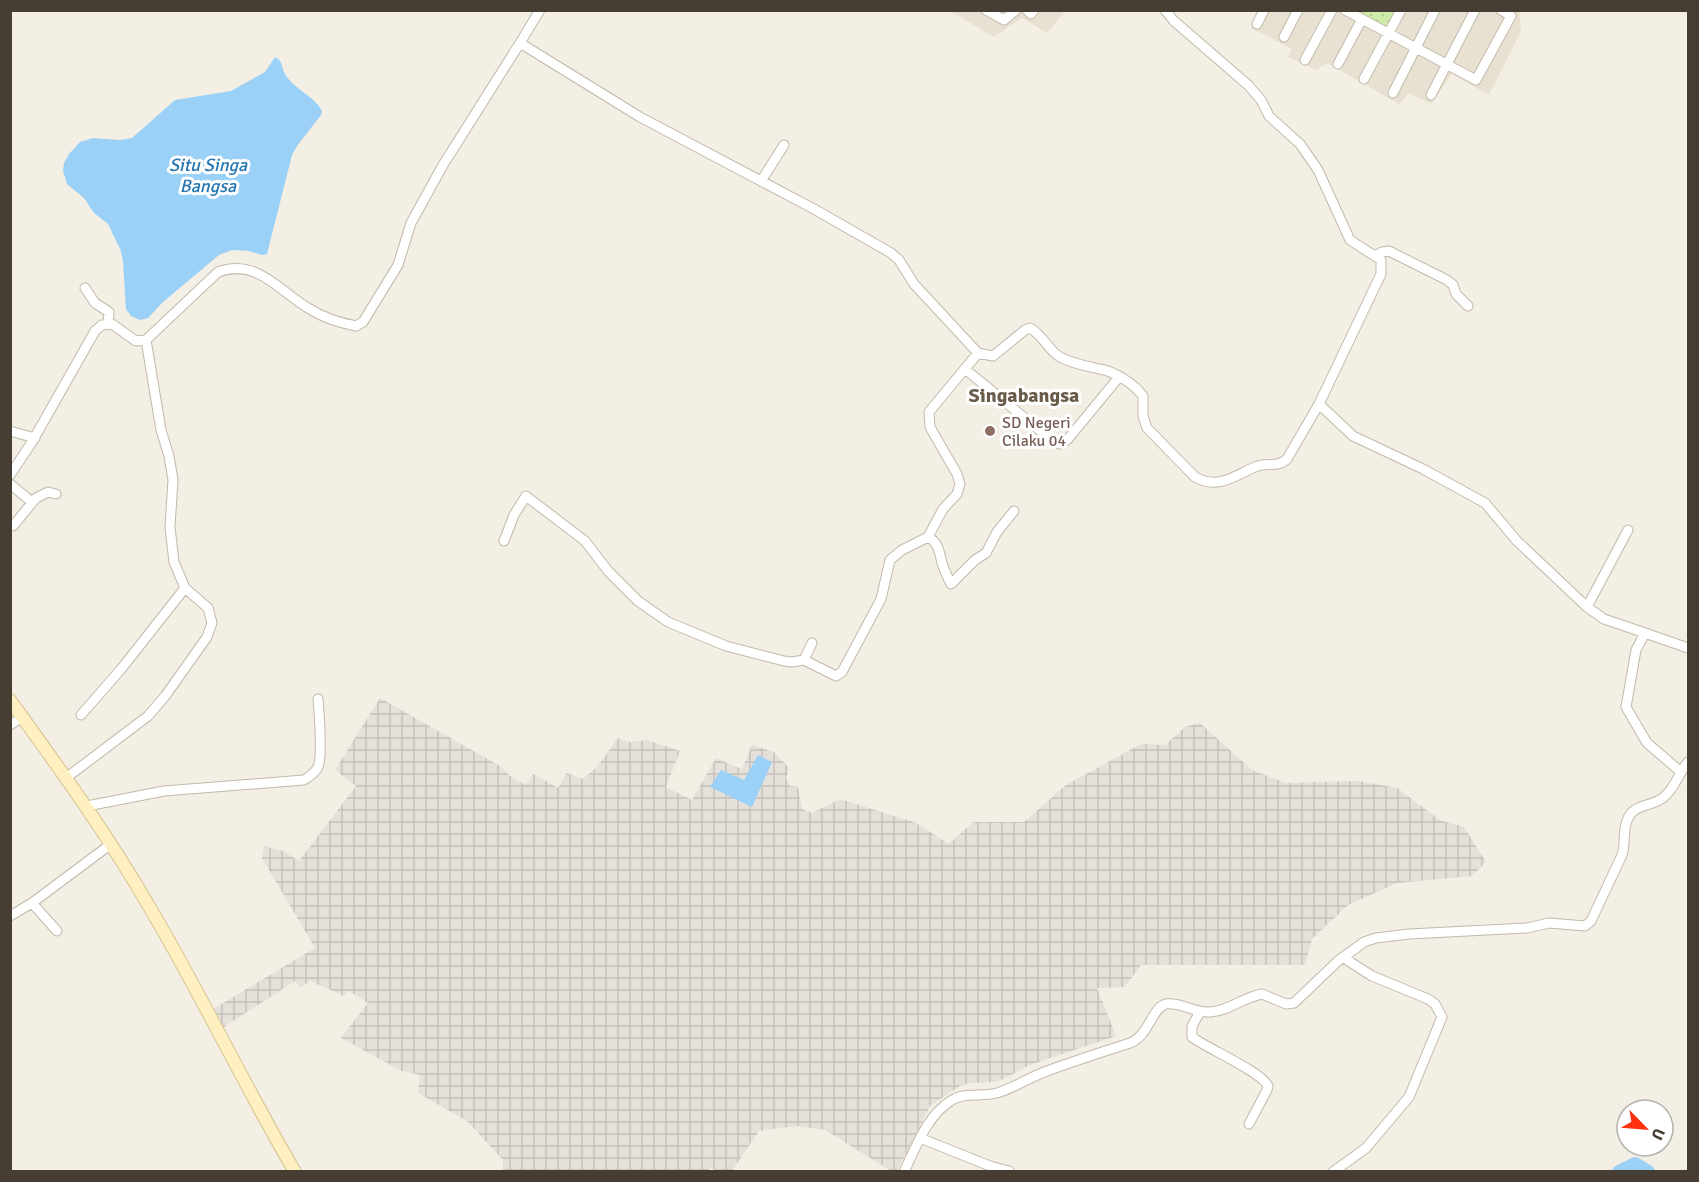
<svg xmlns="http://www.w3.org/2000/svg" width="1699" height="1182" viewBox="0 0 1699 1182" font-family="Signika,sans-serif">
<defs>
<pattern id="industrial-grid" width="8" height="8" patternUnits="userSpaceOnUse" patternTransform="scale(1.5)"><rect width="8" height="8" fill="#e5e0d9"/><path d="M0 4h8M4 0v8" fill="none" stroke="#c6c1bb"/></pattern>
<pattern id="park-dots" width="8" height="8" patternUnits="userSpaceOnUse" patternTransform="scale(1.5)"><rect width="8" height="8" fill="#ceeba9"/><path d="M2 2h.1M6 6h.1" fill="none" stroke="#b2cb92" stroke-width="1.8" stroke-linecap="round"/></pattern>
</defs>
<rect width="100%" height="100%" fill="#f3efe4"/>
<path fill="#e8e1d1" d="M1519,10L1521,31L1489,95L1452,74L1431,104L1409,93L1399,104L1327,63L1316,70L1288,57L1292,49L1251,28L1259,11Z
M950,11H1066L1047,33L1022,18L994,37Z"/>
<path fill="url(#industrial-grid)" d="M380,698L500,766L510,776L526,785L533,774L558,788L567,773L583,779L597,767L618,738L629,742L647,740L680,751L666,787L692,800L716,758L742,769L752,745L774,752L789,768L786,778L790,786L798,787L802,809L812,813L840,799L916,823L949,844L973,822H1024L1066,785L1141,744L1165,745L1185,727L1200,723L1252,770L1286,783L1359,781L1397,788L1440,820L1464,827L1486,862L1472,876L1397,883L1348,905L1312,939L1305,965H1141L1125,987L1097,988L1116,1036L1030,1065L997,1082L971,1083L960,1086L930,1106L897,1171H891L825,1130L797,1126L759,1131L732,1171H718L710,1168L707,1172L503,1171V1160L467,1121L418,1093L420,1075L402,1071L341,1038L368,1003L349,991L344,996L310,981L301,987L295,981L221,1029L210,1011L315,948L262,858L264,846L283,851L299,861L356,786L335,770Z"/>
<path fill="url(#park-dots)" d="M1351,11H1397L1387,29Z"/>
<path fill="#9bd1f6" d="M275,57C284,61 281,70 287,77C296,90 315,97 322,111L321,115L297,146L292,155L267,254L262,255L249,251L232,250L219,255L163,302L148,318L140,320L131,316L126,309L123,262L121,251L108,224L94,213L84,198L67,184L63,171L64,163L69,154L80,142L93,138L120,140L132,138L175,100L231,91L265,72Z
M758,755L772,762L752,807L710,787L721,770L744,780Z"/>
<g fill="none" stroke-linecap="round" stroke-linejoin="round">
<path stroke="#9bd1f6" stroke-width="14" d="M1619,1172L1635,1164L1648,1172"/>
<g stroke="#c2b9a9" stroke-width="11">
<path id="street" d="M540,10L520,43L640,117L814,209L891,253L899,260L914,284L978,353L993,356L1025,330L1030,328C1044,336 1048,350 1060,357C1073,364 1086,366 1100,369C1116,372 1134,384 1143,396V416L1147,428L1195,477C1218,490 1234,476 1255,467C1266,462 1278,468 1287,459L1319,404
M986,10L1004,20L1016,10
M1027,10L1031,14L1034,10
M1165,10L1174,21L1248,85L1261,100L1269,116L1300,144L1318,170L1350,240L1381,260V274L1319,404L1353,436L1423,469L1485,503L1517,541L1587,607L1604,619L1645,633L1636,650L1626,707L1647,743L1681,772
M1345,10L1476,80L1511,16L1501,10
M1257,24L1264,10
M1284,37L1298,10
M1305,60L1332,10
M1338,64L1362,19
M1364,79L1401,10
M1393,93L1435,10
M1431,95L1475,10
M761,181L784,145
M1375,256L1382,252L1389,251L1447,280L1453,285L1456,294L1468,306
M85,288L95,303L109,312L108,323
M965,369L1054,442L1060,444L1068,439L1119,377
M10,431L35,438
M10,475L32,442L95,331L102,325L112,324L136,341L146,340L218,272C257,258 278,290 308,308C322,317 340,323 356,326L363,322L398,265L411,223L443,165L520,43
M10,484L32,502
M13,526L36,498L48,492L56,494
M928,537C940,543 939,554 943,566C945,572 948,578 951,584L975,560L986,553L997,532L1014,511
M504,541L514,515L526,496L585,541L608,571L638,601L668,622L726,646L784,661L792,662L804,660L836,676L842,672L881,599L890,560L902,550L928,537L943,509L957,494L960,484L957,474L930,427L929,412L978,353
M1587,607L1628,530
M1645,633L1688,648
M804,660L812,643
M81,715L122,668L185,588
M10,725L23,717
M66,778L148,716L166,695L207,637L212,623L208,608L185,588L174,562L170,527L173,480L169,456L161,430L146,340
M87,806L164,791L304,780C309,777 315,773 318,767C323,755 319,713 318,699
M32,903L57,931
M10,916L32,903L111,844
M1200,1012L1192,1026V1037C1208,1049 1262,1072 1268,1086L1267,1090L1249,1124
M920,1138L990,1166L1009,1171
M904,1172C916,1147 927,1115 952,1100C965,1092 982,1097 997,1093C1014,1088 1030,1077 1047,1071C1074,1061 1102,1052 1130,1043C1149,1036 1152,1007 1166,1004C1181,1002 1195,1013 1210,1012C1229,1011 1244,997 1262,994L1286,1004L1294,1003L1338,961L1364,942L1376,938L1409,934L1527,928L1549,923L1585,926L1591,921L1622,855C1626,843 1622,831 1628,818C1635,803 1653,807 1664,797C1675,788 1679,772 1688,762
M1333,1172L1366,1148L1409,1097L1442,1017L1435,1004L1428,999L1372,976L1344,958"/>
</g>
<g stroke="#d7c390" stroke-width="14">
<path id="secondary" d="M10,700C59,768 108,835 150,908C201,994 244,1085 295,1172"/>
</g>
<use href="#street" stroke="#fff" stroke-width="9"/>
<use href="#secondary" stroke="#fff0c2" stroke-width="12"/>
</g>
<circle fill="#8d6e63" stroke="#fff" stroke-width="2" cx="990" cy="431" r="6"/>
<g text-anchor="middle" stroke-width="6" stroke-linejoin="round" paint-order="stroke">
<g font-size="16" fill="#785e54" stroke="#fff" text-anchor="start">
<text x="1002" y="428">SD Negeri<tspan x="1002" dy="18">Cilaku 04</tspan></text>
</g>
<g font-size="18" font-style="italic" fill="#2477b2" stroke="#fff">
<text x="208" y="171">Situ Singa<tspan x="208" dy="21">Bangsa</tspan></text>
</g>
<g font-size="20" font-weight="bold" fill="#6a5c4a" stroke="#fff">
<text x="1024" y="402">Singabangsa</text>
</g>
</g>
<rect width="1699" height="1182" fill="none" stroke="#463e33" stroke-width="24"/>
<g transform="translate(1645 1128) rotate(115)"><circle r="28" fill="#ffffff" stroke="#b5b2ad" stroke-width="1.5"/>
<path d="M0-4.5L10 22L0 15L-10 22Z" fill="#ff310f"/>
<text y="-9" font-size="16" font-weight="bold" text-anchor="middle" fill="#463e33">U</text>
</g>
</svg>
